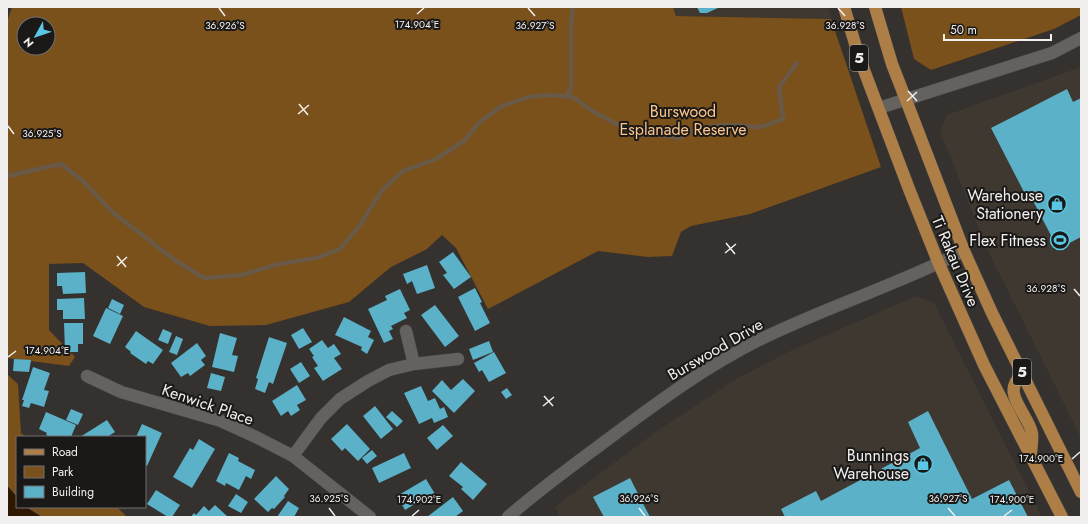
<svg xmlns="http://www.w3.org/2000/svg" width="1088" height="524" viewBox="0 0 1088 524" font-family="Jost,sans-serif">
<rect width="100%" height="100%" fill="#34312e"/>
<path fill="#3f3830" d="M673,7H828L831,19L676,16Z
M1081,67V438L987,249L940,131L947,115Z
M916,296L934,303L1042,517H560L555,507L657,431L736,379L788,352Z"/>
<path fill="#7a501b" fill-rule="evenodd" d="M12,7H673L676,16L831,19L881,167L750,214L691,226L681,232L672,256L648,257L598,251L488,309L456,248L442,235L427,249L391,267L349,302L266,325L210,326L144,307L83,263L49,264V330L75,357L69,366L7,358V22ZM24,24H48V48H24Z
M901,7H1081V15L1054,29L931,70L914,59Z
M7,374L18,384L21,433L26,437H17V507H117L127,517H7Z"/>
<path fill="#2e1800" stroke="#695947" d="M7,485L17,496V507H27L43,517H7Z"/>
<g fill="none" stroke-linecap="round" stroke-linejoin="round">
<path stroke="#695947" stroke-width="4.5" d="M566,96L571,88V25L573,7
M7,176L61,164L83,181L111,211L176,261L204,278L241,275L279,264L316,258L340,249L360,225L382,190L403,171L436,159L464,141L479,123L500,107L528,97L550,95L573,97L591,110L636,135H659L678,138L699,128L727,125L761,127L783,119L779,87L797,63"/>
</g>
<path fill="#5ab1c8" d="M697,7H720L707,13H700Z
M1067,89L1073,102L1081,98V237L1058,249L1030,195L1026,196L991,128Z
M453,252L471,277L454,289L443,275L447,273L439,262Z
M427,265L435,288L417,294L412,281L407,284L403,274Z
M85,272L86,293L63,294L62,286H57V273Z
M475,288L482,302L480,303L490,323L475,331L458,297Z
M400,289L410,310L404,313L407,318L391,326L393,329L389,331L393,339L384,343L368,309L387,300L385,296Z
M84,298L85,319H63V310H57V299Z
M112,299L124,305L120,314L108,308Z
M435,305L459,336L445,347L421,315Z
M106,308L123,316L110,344L93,336Z
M344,317L371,331L368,337L374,340L367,354L361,350L362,347L335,335Z
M64,323H83V344H78V352H65Z
M303,328L312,342L299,349L291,335Z
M163,329L172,333L168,344L158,340Z
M136,331L163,350L153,364L148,361L146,364L130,353L131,352L125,347Z
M220,333L237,338L232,355L238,356L234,372L212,367Z
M176,336L183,339L177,355L169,352Z
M269,337L287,343L273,384L269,382L265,393L255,389L258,379L256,378Z
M322,340L328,348L334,344L341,354L334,358L342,369L323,381L314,368L318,366L312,357L314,356L309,349Z
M489,341L493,352L473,360L469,349Z
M197,343L206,356L201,360L205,365L190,376L188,373L181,377L171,363Z
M494,352L506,373L489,382L482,370L479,372L474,363Z
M14,359L31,360L29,372L13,371Z
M301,362L310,376L299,383L290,369Z
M33,367L50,373L44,390L49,391L44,407L31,403L29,408L22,406L24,400H22Z
M211,373L225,377L221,391L207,388Z
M463,379L475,391L454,413L432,391L442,380L451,390Z
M297,385L306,400L297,405L300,410L291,416L288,411L281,416L272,401Z
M421,386L428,401L435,398L440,409L444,407L448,417L434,423L432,418L419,424L404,393Z
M507,388L512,395L506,399L501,392Z
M375,406L393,429L381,439L363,416Z
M71,409L83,414L78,425L66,420Z
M392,411L403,421L397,427L386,417Z
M928,411L972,499L1009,480L1028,517H785L781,509L816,491L821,501L920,448L908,422Z
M46,412L76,425L71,437H51L46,435L47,433L39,429Z
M107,420L115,432L107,437H80Z
M142,424L162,433L147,466L145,465V437H136Z
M347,424L370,449L358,461L345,448L342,451L331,439Z
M443,425L453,436L437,450L427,438Z
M199,439L215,449L192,488L173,477L190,448L193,450Z
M372,450L377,456L367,464L362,458Z
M229,453L239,458L238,461L255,470L251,479L246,476L239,490L226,483L225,486L216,481Z
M404,453L411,468L379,483L372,468Z
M461,462L487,484L473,500L461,489L463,487L449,476Z
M276,476L289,489L284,496L285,497L274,509L272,508L268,512L254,499Z
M630,478L650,517H604L593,497Z
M426,479L435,494L425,501L423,499L405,510L397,496Z
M156,490L180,505L172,517H168L147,504Z
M236,494L248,502L241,513L228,506Z
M453,497L463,511L455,517H427Z
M288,501L299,508L294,517H277Z
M215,505L227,516L226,517H191L194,513L196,515L204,506L209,511Z"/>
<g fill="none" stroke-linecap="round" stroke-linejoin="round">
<g stroke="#4f4d4b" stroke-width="13">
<path id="minor" d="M879,108L1052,53L1081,38
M406,331L414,364
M87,376L121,392L221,421L256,437L293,456L370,517
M293,456L321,418L340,399L368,381L389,370L414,364L458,359
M508,517C542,487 579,461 615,434C662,399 707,366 759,340C826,307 897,285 964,251"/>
</g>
<g stroke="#4f4d4b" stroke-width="13">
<path id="major" d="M844,7L859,57L909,189L939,264L984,365L1062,517
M875,7L892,64L906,100L964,251L992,313L1081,492
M1023,374C999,392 1028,413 1032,433C1033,439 1031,448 1031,455"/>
</g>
<use href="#minor" stroke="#64615e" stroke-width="12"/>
<use href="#major" stroke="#ad7f47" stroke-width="12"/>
</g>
<path fill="none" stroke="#f2f0ee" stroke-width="1.5" d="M219,8L225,16M528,8L535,16M838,8L845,16M417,14L424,8M908,91L917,101M907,101L917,92M299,104L308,115M298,114L309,105M8,126L14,134M726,243L735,254M725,253L736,244M117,256L126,267M117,266L127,257M1074,289L1080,296M8,357L16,351M544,396L553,406M543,406L554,397M1072,459L1080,452M329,508L335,516M639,508L645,516M948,508L955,516M412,516L419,510M1004,516L1012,510"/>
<defs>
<g id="shop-ring" transform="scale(1)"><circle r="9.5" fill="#1b1918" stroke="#5ac8e5" stroke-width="1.5"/><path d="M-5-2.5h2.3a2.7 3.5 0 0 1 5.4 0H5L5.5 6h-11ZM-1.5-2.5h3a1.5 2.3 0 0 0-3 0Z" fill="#5ac8e5"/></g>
<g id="stadium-ring" transform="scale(1)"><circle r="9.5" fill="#1b1918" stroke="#5ac8e5" stroke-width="1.5"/><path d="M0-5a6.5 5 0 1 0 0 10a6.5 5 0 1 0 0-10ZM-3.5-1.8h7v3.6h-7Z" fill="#5ac8e5"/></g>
</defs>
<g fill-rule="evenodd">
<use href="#shop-ring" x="1057" y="204"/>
<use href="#stadium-ring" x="1060" y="240"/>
<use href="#shop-ring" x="923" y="464"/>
</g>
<g text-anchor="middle" stroke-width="4" stroke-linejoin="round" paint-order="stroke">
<g fill="#1b1918" stroke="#b2b0ae" stroke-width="1">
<rect x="850" y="45" width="18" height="26" rx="3"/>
<rect x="1013" y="359" width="18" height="26" rx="3"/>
</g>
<g font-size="15" font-weight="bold" fill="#f2f0ee">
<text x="859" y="63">5</text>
<text x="1022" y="377">5</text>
</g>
<g font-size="16" fill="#fbc68c" stroke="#1b1918">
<text x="683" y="117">Burswood<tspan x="683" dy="18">Esplanade Reserve</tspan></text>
</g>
<g font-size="16" fill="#f2f0ee" stroke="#1b1918" text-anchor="end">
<text x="1043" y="201">Warehouse<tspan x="1043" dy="18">Stationery</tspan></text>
<text x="1046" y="246">Flex Fitness</text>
<text x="909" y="461">Bunnings<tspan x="909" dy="18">Warehouse</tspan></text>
</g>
<g font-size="16" fill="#f2f0ee" stroke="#1b1918">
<text transform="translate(956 261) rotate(67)" y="6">Ti Rakau Drive</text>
<text transform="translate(715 349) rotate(-30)" y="6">Burswood Drive</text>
<text transform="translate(208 404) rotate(19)" y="6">Kenwick Place</text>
</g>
</g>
<g font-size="10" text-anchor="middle" fill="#f2f0ee" stroke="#1b1918" stroke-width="4" stroke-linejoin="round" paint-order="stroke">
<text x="417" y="28">174.904°E</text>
<text x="225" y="29">36.926°S</text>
<text x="535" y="29">36.927°S</text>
<text x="845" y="29">36.928°S</text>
<text x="42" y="137">36.925°S</text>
<text x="1046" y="292">36.928°S</text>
<text x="47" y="354">174.904°E</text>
<text x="1041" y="462">174.900°E</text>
<text x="329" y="502">36.925°S</text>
<text x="639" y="502">36.926°S</text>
<text x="948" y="502">36.927°S</text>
<text x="419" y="503">174.902°E</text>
<text x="1012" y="503">174.900°E</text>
</g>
<rect width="1088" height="524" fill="none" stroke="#f2f0ee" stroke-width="16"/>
<rect x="16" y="436" width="130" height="72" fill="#1b1918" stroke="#716f6e"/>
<rect x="24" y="449" width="20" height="6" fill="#ad7f47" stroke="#716f6e"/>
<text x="52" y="456" font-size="12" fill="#f2f0ee">Road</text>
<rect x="24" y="466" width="20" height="12" fill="#7a501b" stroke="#716f6e"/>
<text x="52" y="476" font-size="12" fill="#f2f0ee">Park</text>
<rect x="24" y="486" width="20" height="12" fill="#5ab1c8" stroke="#716f6e"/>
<text x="52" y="496" font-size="12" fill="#f2f0ee">Building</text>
<g transform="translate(36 36) rotate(230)"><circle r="19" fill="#1b1918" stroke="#716f6e"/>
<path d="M0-3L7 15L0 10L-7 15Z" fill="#5ac8e5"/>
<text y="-6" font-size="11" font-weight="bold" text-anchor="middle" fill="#f2f0ee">N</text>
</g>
<path d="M944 34v6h107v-6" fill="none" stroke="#f2f0ee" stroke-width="2"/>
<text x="950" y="34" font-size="12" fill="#f2f0ee" stroke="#1b1918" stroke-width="3" paint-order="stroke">50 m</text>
</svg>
